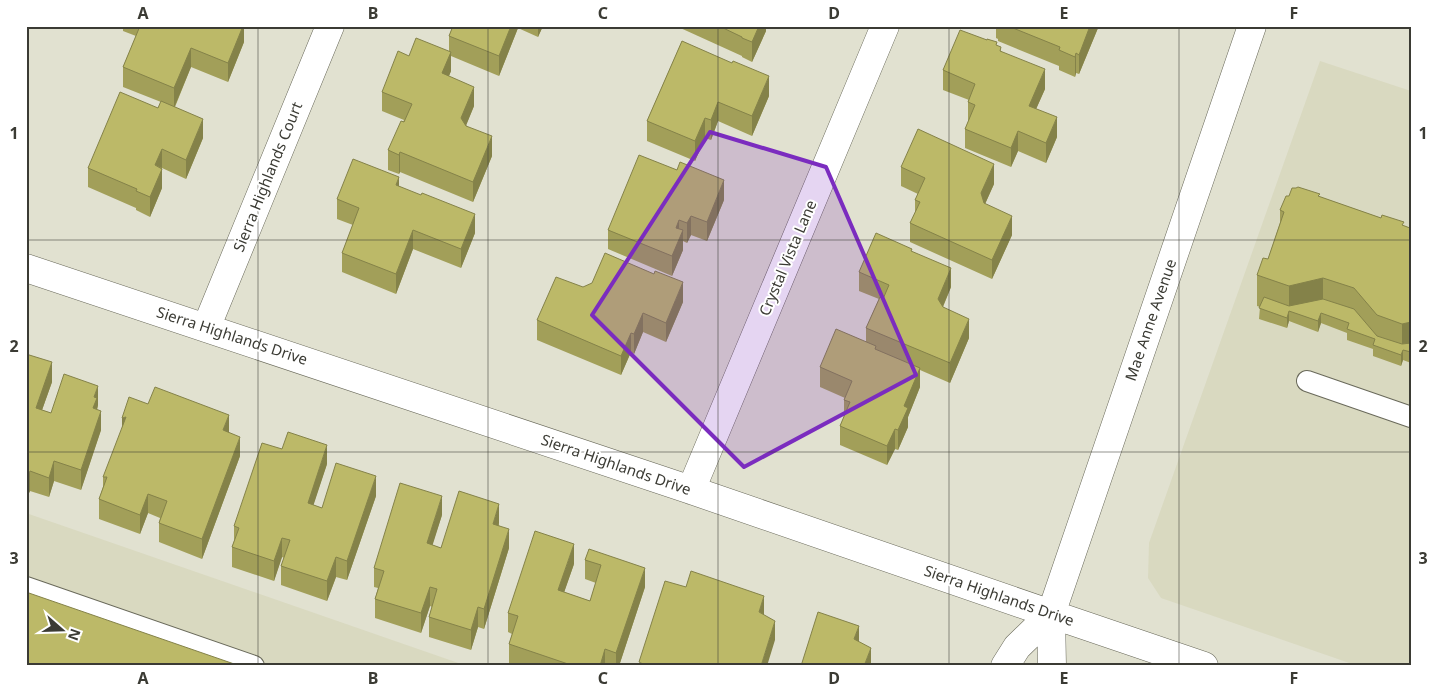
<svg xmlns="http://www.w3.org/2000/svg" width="1437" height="692" viewBox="0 0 1437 692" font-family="'Noto Sans',sans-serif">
<rect width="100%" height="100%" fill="#e1e1d0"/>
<path fill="#d9d9c0" d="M1320,61L1411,91V666H1358L1161,598L1148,578L1149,543Z
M26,513L467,666H26Z"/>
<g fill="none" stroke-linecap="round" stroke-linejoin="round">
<g stroke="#69695a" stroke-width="22">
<path id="lane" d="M1307,381L1411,417
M26,587L254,666"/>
</g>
<g stroke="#69695a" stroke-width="29">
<path id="street" d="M26,268L691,490L1051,614
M206,328L330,26
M691,490L885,26"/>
</g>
<g stroke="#69695a" stroke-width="29">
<path id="secondary" d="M1051,614L1204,666
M1005,666L1017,647L1051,614
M1052,666L1051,614L1252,26"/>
</g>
<use href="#lane" stroke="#fff" stroke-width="20"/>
<use href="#street" stroke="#fff" stroke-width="28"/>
<use href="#secondary" stroke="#fff" stroke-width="28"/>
</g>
<path fill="#a29f59" d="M123,26H244V42L228,82L191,67L175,107L203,138L186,179L162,168V188L150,217L136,210V208L88,187V168L158,108L161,102L123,87V67L136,36L123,31Z
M453,26H543L538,37L518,28L499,76L451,56V71L449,76L474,106L466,125L492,156L473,202L400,172L399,174L388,170V150L404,120L382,111V92L409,56L449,51V36Z
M676,26H766V31L752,62L742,57V56Z
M996,26H1098V28L1079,74L1076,73L1075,77L1059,70V66L998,41V39L996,38Z
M987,40L997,46L1001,51L1045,89L1036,109L1057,137L1046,163L1018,151L1011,167L965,148V129L968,122V102L969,100L943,90V70Z
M682,41L769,96L752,136L718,121L711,140L705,138L695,161L647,141V121Z
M901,167L994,184L985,204L1012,235L992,279L910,242V223L915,213V200L918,194L901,186Z
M399,186L475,233L461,268L413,249L396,294L342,272V253L353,225L337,219V199Z
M1289,196L1320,197L1410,228L1411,226V363L1403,360L1401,366L1373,356V349L1347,340V333L1321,323L1318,332L1289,321L1287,328L1259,319L1260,307L1257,306V275L1268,259L1280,223V210Z
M724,200L707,241L691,235L687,243L683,241V250L672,276L608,249V230Z
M912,252L951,287L943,307L969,338L950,383L920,370V387L908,417V427L898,450L895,449L887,465L840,445V426L844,417V400L845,398L820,387V367L866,342V328L879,299L859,291V272Z
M583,287L683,302L666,342L643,332L634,354L631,352L621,375L537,340V320Z
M26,354L52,382L42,410L51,413L98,405L97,410L101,430L81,490L54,481L49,497L30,491L28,495H26Z
M229,432L240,456L202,559L159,542V523L160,518L148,513L140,534L99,519V499L103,487V477Z
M327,464L313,505L322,508L376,496L347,580L336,577L327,601L281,585V566L284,558L282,557L274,581L232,567V547L234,541V526Z
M442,515L432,545L441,548L499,523V525L509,548L484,629L478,627L471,650L429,637V617L432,607L430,606L421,633L375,618V599L378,588L374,587V568Z
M589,549L645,587L619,666H515L509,664V644L512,634L508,632V613L574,564L564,592L590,601L596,583L585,579V560Z"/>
<path fill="#848249" d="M243,26H244V42L228,82V63Z
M511,26H518V28L499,76V56Z
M538,26H543L538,37Z
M759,26H766V31L752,62V42Z
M1090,26H1098V28L1079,74V55Z
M191,48V67L174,108V88Z
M451,52V71L442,93V73Z
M1076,53V73L1075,77V57Z
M1045,69V89L1029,125V106Z
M769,76V96L752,136V116Z
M474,87V106L461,138V118Z
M718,102V121L711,140V120Z
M1057,117V137L1046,163V143Z
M705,118V138L695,161V141Z
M203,119V138L186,179V160Z
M1018,131V151L1011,167V148Z
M492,136V156L473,202V182Z
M162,149V168L155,165Z
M400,152V172L399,174V155Z
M994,164V184L981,213V193Z
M162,169V188L150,217V197Z
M399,177V197L396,185Z
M724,180V200L707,241V222Z
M475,214V233L461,268V249Z
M691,216V235L687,243V223Z
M1012,216V235L992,279V260Z
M679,220V239L683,230V250L672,276V256L676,228Z
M413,230V249L396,294V274Z
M951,268V287L938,318V299Z
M1323,278V309L1289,311V321L1287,328V318L1289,312V286Z
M683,282V302L666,342V323Z
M643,313V332L634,354V334Z
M1321,313V323L1318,332V321Z
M969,319V338L950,383V363Z
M1411,322V352L1403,350V360L1401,366V355L1402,352V324Z
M631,333V352L621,375V356Z
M52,362V382L36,427V408Z
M920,368V387L908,417V427L898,450V430L904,406Z
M98,386V405L97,409L93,408L94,397Z
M101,411V430L81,490V470Z
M229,415V435L223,430Z
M126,417L122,437V418Z
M895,429V449L887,465V446Z
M240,437V456L202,559V539Z
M327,445V464L308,522V503Z
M54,461V481L49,497V478Z
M30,471V491L28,495V476Z
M376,476V496L347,580V561Z
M148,494V513L140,534V515Z
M442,496V515L427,563V543Z
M499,504V523L493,543V524Z
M509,529V548L484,629V609Z
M282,538V557L274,581V561Z
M574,544V564L558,610V590Z
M336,557V577L327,601V581Z
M645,568V587L619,666H616V653Z
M430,587V606L421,633V613Z
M764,596V615L759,612Z
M478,607V627L471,650V630Z
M775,621V640L767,666H761Z
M859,626V646L854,639Z
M871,648V666H864Z
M605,649V666H600Z"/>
<path fill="#bcb968" stroke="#848249" d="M140,26H243L228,63L191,48L174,88L123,67Z
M453,26H511L499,56L449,36Z
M719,26H759L752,42L742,38V37Z
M1008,26H1090L1079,55L1076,53L1075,57L1059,50L1060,47Z
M960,30L987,40V39L997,42L996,45L1001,47L1000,51L1045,69L1029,106L1057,117L1046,143L1018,131L1011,148L965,129L975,105L968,102L975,84L943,70Z
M416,38L451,52L442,73L474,87L461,118L466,126L492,136L473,182L400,152L399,155L388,150L401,121L404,122L412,104L382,92L398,51L409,56Z
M682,41L732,63L733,61L769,76L752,116L718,102L711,120L705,118L695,141L647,121Z
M120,92L158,108L161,101L203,119L186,160L162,149L155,165L162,169L150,197L136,191L137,189L88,168Z
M918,129L994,164L981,193L984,203L1012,216L992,260L910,223L920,202L915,200L925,178L901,167Z
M639,155L677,170L680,162L724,180L707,222L691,216L687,223L679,220L676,228L683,230L672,256L608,230Z
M353,159L399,177L396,185L421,195L422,193L475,214L461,249L413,230L396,274L342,253L359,208L337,199Z
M1298,187L1320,194L1318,196L1381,218L1382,215L1404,222L1402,225L1410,228L1411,226V322L1402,324L1377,315L1354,288L1323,278L1289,286L1257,275L1263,258L1268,259L1284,212L1280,210L1286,196H1289L1292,188H1296Z
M876,233L912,249L911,251L951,268L938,299L943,307L969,319L950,363L866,328L880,297L883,299L889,285L859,272Z
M605,253L654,274L655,271L683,282L666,323L643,313L634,334L631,333L621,356L537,320L556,277L583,287L592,283Z
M1264,297L1289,306L1323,299L1354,309L1377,336L1402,344L1411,343V352L1403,350L1401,355L1373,345L1375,339L1347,329L1349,323L1321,313L1318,321L1289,311L1287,318L1259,308Z
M836,329L876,346L875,349L920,368L904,406L908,408L898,430L895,429L887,446L840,426L850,402L844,400L852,381L820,367Z
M26,354L52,362L36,408L51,413L64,374L98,386L94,397L97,398L93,408L101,411L81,470L54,461L49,478L30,471L28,476L26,475Z
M155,387L229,415L223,430L240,437L202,539L159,523L167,501L148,494L140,515L99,499L107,477H103L126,417L122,418L129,397L148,404Z
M288,432L327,445L308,503L322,508L336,463L376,476L347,561L336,557L327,581L281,566L290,540L282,538L274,561L232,547L239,528L234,526L262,443L282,449Z
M400,483L442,496L427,543L441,548L459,491L499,504L493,524L509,529L484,609L478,607L471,630L429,617L437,589L430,587L421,613L375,599L384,571L374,568Z
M535,531L574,544L558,590L590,601L601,565L585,560L589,549L645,568L616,653L605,649L600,666H574L509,644L518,616L508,613Z
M691,571L764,596L759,612L775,621L761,666H642L643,664L639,662L665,581L686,587Z
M26,592L240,666H26Z
M818,612L859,626L854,639L871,648L864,666H801Z"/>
<path fill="#7b2cbf" fill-opacity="0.2" stroke="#7b2cbf" stroke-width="4" stroke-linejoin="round" d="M710,132L826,167L916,375L744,467L592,315Z"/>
<path fill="none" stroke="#3b3b34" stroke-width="1" stroke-opacity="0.55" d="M258,26V666M488,26V666M718,26V666M949,26V666M1179,26V666M26,240H1411M26,452H1411"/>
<g text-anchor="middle" stroke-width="4" stroke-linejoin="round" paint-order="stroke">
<g font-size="15" fill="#3b3b34" stroke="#fff">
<text transform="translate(268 177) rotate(-68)" y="5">Sierra Highlands Court</text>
<text transform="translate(788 258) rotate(-67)" y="5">Crystal Vista Lane</text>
<text transform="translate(1151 320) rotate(-71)" y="5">Mae Anne Avenue</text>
<text transform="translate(232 336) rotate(18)" y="5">Sierra Highlands Drive</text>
<text transform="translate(616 465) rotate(19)" y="5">Sierra Highlands Drive</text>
<text transform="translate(999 596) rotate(19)" y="5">Sierra Highlands Drive</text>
</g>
</g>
<rect width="1437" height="692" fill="none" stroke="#ffffff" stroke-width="55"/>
<g transform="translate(62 630) rotate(110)" stroke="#ffffff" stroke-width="4" paint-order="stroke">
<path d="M0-4L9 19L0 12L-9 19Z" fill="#3b3b34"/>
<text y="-8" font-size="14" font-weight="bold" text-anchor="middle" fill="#3b3b34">N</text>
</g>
<rect x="28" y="28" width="1382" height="636" fill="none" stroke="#3b3b34" stroke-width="2"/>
<g font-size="16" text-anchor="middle" font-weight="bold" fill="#3b3b34">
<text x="143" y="19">A</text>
<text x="373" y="19">B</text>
<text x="603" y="19">C</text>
<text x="834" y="19">D</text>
<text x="1064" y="19">E</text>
<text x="1294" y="19">F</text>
<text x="14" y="139">1</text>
<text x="1423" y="139">1</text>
<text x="14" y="352">2</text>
<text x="1423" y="352">2</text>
<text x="14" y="564">3</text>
<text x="1423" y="564">3</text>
<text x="143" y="684">A</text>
<text x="373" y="684">B</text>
<text x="603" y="684">C</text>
<text x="834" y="684">D</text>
<text x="1064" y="684">E</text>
<text x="1294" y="684">F</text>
</g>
</svg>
